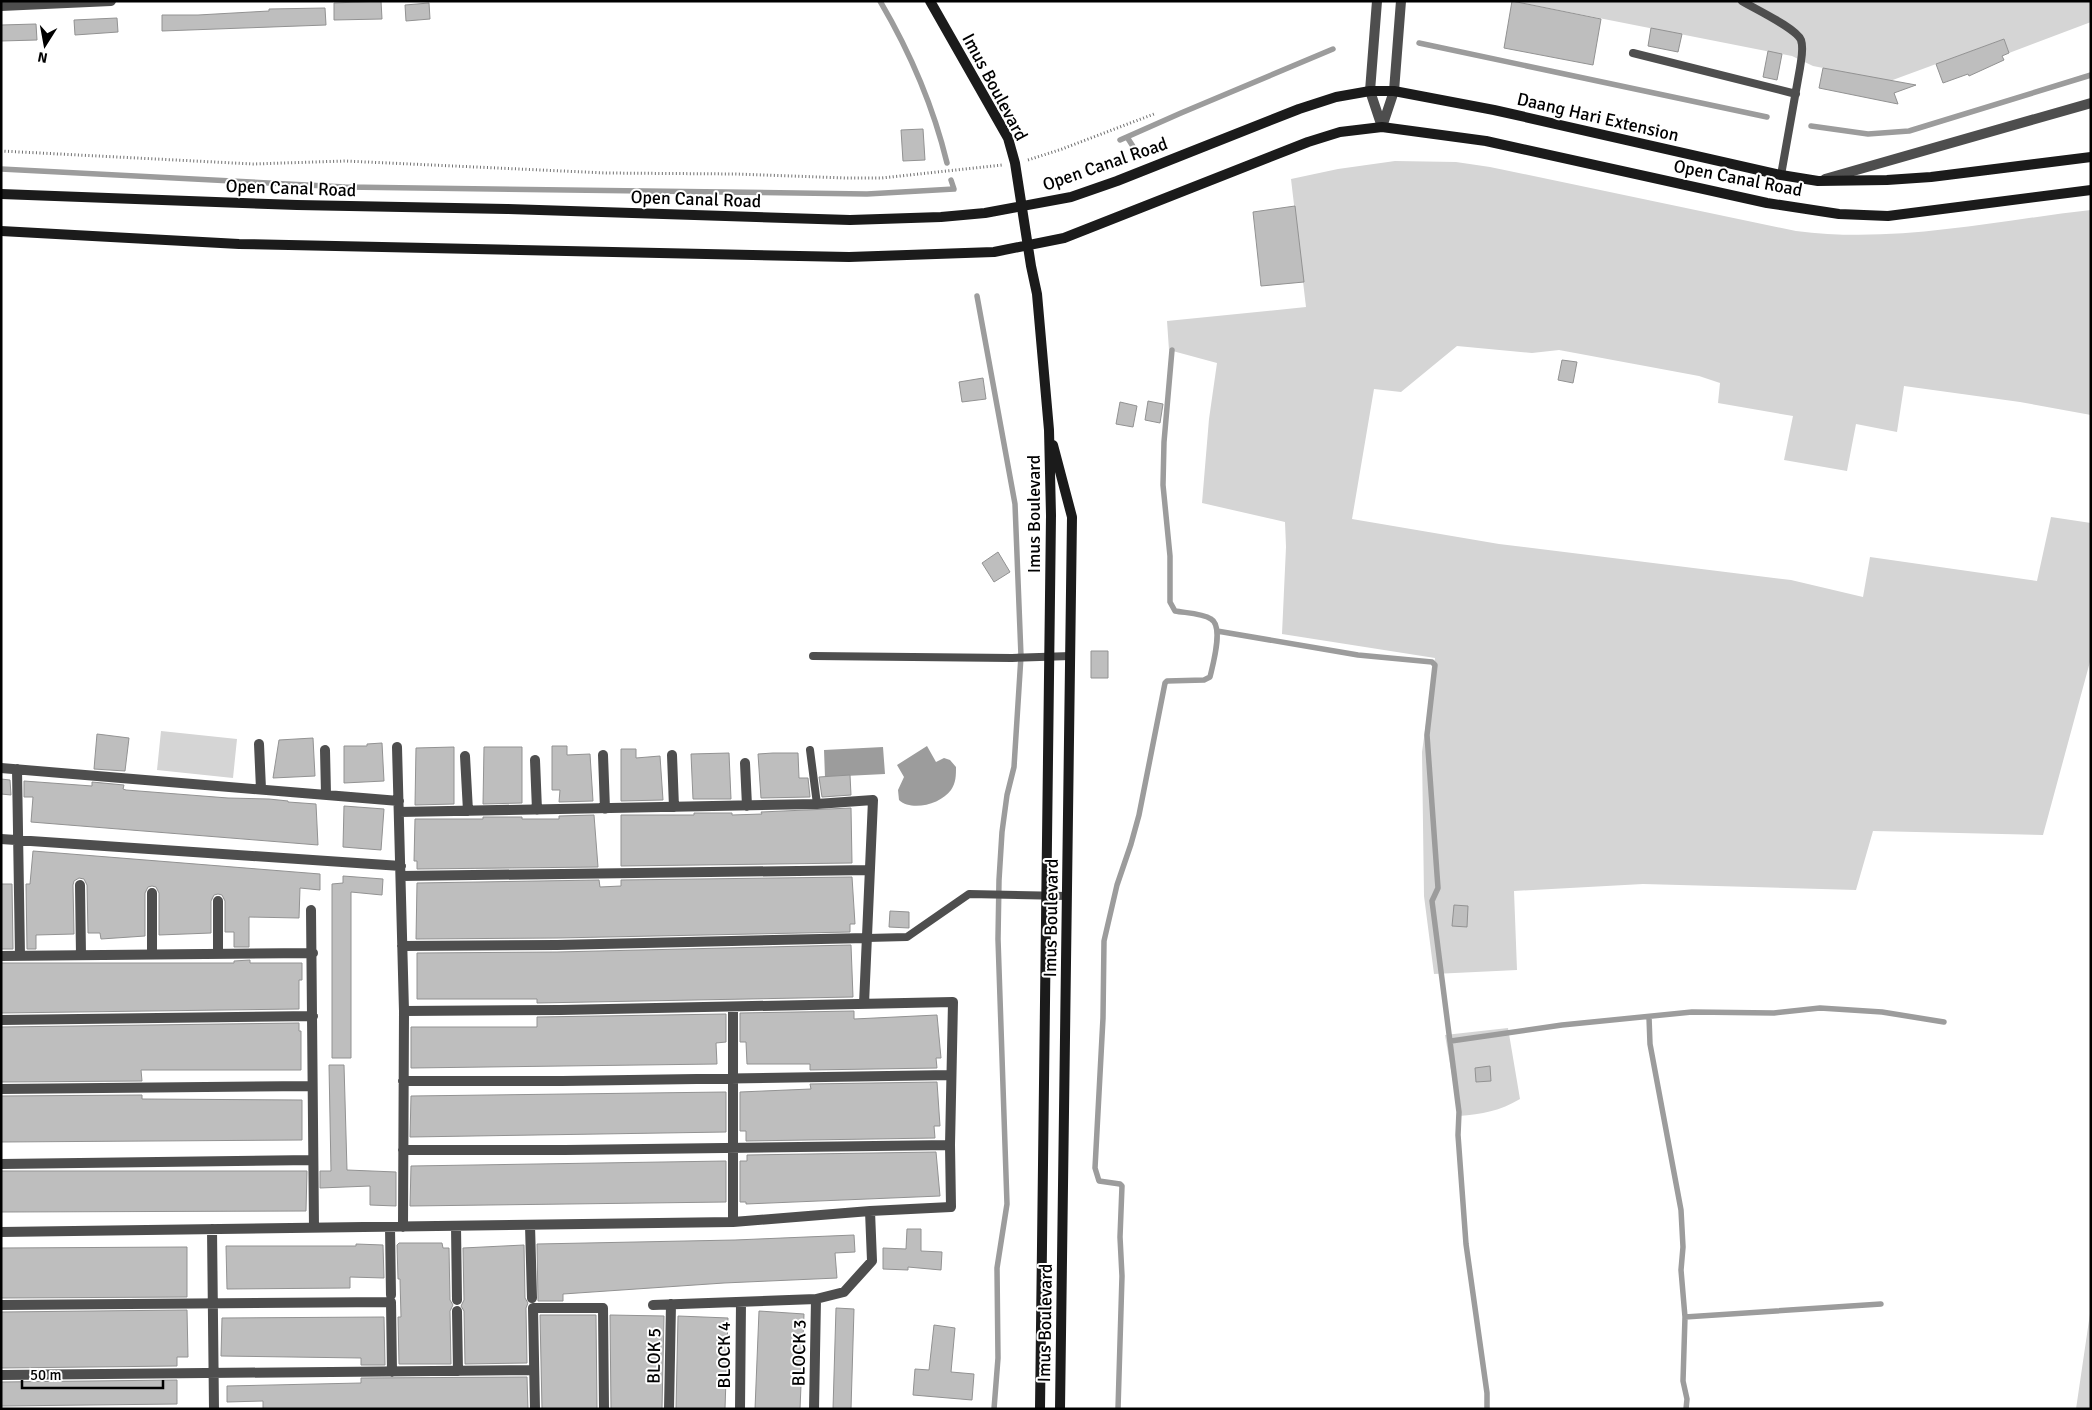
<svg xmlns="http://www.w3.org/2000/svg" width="2092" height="1410" viewBox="0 0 2092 1410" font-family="Signika,sans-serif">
<rect width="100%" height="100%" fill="#fff"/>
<path fill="#d5d5d5" d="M1512,1H2091V22L2009,53L2004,39L1890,81L1813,66L1792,56Z
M1395,161L1456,162L1490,167L1796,231C1896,244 1992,221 2091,210V415L2020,402L1904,386L1897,432L1856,424L1847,471L1784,460L1793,416L1718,403L1720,383L1699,376L1559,350L1532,353L1457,346L1401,392L1374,389L1352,519L1499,544L1791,580L1863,597L1870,557L2037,581L2051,517L2091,523V658L2043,835L1873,831L1856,890L1643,884L1514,891L1517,970L1434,974L1424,896L1422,752L1435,658L1282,634L1286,547L1285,522L1202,503L1209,419L1217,363L1169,350L1167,321L1306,307L1291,179L1338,169Z
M161,731L237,739L233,778L157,770Z
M1508,1028L1520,1099C1500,1111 1482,1114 1459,1116L1445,1035Z
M2091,1307V1409H2076Z"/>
<path fill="#9c9c9c" d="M927,746L936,762L944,758L950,760L956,767C956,775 956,783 951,790C941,804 912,812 899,800L898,790L904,777L897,765Z
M883,747L885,774L825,777L824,750Z"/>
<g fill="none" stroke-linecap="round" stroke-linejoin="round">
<path stroke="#9c9c9c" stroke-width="5.5" d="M880,1C910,52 933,105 947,163
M1419,43L1767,117
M1811,126L1868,134L1909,131L2091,75
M1127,137L1134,148
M1120,140L1181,113L1333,49
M1,169L345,187L867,194L954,189L951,180
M977,296L1015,504L1021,656L1014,767L1007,795L1002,832L999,880L998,939L1007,1204L997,1268L998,1358L994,1409
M1217,631L1358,655L1432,662L1435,665L1427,735L1438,888L1432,901L1459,1112L1458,1135L1466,1244L1487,1393V1409
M1649,1017L1650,1044L1681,1210L1683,1247L1681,1270L1685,1317L1683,1381L1687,1399L1686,1409
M1451,1041L1562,1025L1692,1012L1774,1013L1820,1008L1882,1012L1944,1022
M1685,1317L1881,1304
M1118,1409L1122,1276L1120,1237L1122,1186L1120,1184L1099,1181L1095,1168L1103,1018L1104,941L1117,885L1131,844L1139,815L1165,683L1167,681L1204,680L1210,677C1213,664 1224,626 1211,619C1202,613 1186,613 1175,611L1170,602V556L1163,485L1164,442L1172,350"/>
</g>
<path fill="#bebebe" stroke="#929292" d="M381,1L382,19L334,20V3Z
M1512,1L1601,19L1593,65L1504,48Z
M429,3L430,19L406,21L405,5Z
M325,8L326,25L162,31V15H198L269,11V9Z
M117,18L118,32L75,35L74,20Z
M36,24L37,40L1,41V25Z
M1651,28L1682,34L1678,52L1648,46Z
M2004,39L2009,53L2002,56L2004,60L1969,76L1968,74L1943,83L1936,64Z
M1768,51L1782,54L1777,80L1763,77Z
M1823,68L1916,85L1894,93L1898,104L1819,88Z
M923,129L925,160L903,161L901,130Z
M1295,206L1304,282L1261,286L1253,212Z
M1562,360L1577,362L1573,383L1558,380Z
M983,378L986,399L962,402L959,382Z
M1148,401L1163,404L1160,423L1145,420Z
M1120,402L1137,406L1133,427L1116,424Z
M998,552L1010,572L994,582L982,563Z
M1091,651H1108V678H1091Z
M97,734L129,738L125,771L94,769Z
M313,738L315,776L273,778L279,740Z
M382,743L384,781L344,783V746H367V744Z
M552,746H567V755L590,754L593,801L559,802L560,790H552Z
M454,747V804L415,805L416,748Z
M484,747H522V803L483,804Z
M621,749H636V758L660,756L663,800L621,801Z
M729,753L731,799H693L691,754Z
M773,753H798L799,778H808L810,797L761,798L758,754Z
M850,775L851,795L822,797L819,777Z
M1,779L10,780L11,795L1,794Z
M24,781L92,786V782L124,785L123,789L126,790L228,798L269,799L288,801V802L316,804L318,845L31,822L33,797H24Z
M344,806L384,809L381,850L343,847Z
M851,808L852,863L621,866V815H694V813H732V815L762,814L761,812Z
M594,815L598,867L417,869V861H414L415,819H483V817H522V819H559V816Z
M33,851L320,874V890L300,888L299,918L249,917V947H234V932H225V901L222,895L218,894L214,895L211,901V933L159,935V893L156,887L152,886L148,887L145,893V936L101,939L100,933H88L87,885L84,879L79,878L74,881L73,885L74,934L36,935V949H27L26,884H30Z
M343,876L383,879L382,895L351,892V1058H332V884L343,883Z
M852,877L855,924H850V932L557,938L416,939L417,883L599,880L600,887L621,886V880Z
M1,884H12L13,949H1Z
M1454,905L1468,906L1467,927L1452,926Z
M890,911L909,912V928L889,927Z
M851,945L853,997L537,1003V999H417V953L557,952Z
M250,960V963H302V980H299V1009L1,1013V963H234V961Z
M854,1011V1019L937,1015L941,1058H936L937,1068L810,1070V1064H747L746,1042H740V1013Z
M726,1014V1042L716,1043L717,1064L411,1068V1027H537V1017Z
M299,1023V1031H301V1070H141L142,1081L1,1082V1027Z
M329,1065H344L347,1170L396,1172V1206L370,1205V1186L320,1188V1171H331Z
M1490,1066L1491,1081L1476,1082L1475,1068Z
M937,1082L940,1126H934L935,1138L746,1141V1131H740V1092L811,1089L810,1084Z
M726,1092V1132L410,1137L411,1096Z
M142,1095V1099L302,1100V1140L1,1142V1096Z
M936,1152L940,1196L746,1204V1202H740V1161H747V1155Z
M726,1161V1202L410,1206L411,1166Z
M1,1171H307L306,1211L1,1212Z
M907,1229H921V1251L942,1252L941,1270L908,1267V1270L883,1269V1248L906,1249Z
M854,1235L855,1252L835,1253L837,1278L724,1283L563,1294V1301H538L537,1244L735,1240Z
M399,1243H442L443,1248H449L450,1300L453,1305L450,1311L451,1364H399L398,1317H401L400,1279H398L397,1245Z
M356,1244L383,1245L384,1278L350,1277V1288L227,1289L226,1246H356Z
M524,1245L525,1298L528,1303L526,1308L527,1363L465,1364L464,1311L461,1306L464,1300L463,1248Z
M187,1247V1297L1,1298V1248Z
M836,1308L854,1309L851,1409H833Z
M187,1310L188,1357H177V1366L1,1368V1312Z
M759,1311L804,1314L800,1409H755Z
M540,1315H596L597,1409H542Z
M610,1315L664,1316L662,1409H611Z
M678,1316L728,1318L725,1409H676Z
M384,1317L385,1365H361V1358L221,1356L222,1318Z
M934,1325L955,1328L951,1372L974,1374L972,1400L913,1395L915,1369L929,1370Z
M527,1377L528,1409H263V1401L227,1402V1386L361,1383V1378Z
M177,1380V1404L1,1406V1382Z"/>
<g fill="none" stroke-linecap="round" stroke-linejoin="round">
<path stroke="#707070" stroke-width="3" stroke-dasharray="1 2.5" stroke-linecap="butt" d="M1,151L253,164L345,161L606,173L736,174L847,178H882L1002,165
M1028,160L1062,149L1154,114"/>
<path stroke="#4e4e4e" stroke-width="8" d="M1742,1C1755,9 1796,28 1801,40C1804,49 1801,60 1800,68L1781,175
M1633,53L1796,94
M813,656L1012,658L1071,656
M810,750L817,804
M867,938L907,937L969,894L1067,896"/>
<path stroke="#4e4e4e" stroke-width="10" d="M1377,1L1370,91L1382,127
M1,6L111,1
M1382,127L1394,91L1401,1
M1825,179L2091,103
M259,744L261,789
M397,747L404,1011L403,1227
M325,750L326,794
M603,755L605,809
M672,755L674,807
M465,756L468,811
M535,760L537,810
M745,763L747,806
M1,768L399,801
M17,769L20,956
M399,812L817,804L873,800L864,1004
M1,839L401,866
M401,876L870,870
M80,885L81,955
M152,893V955
M218,901V954
M311,910L314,1228
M402,946L557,945L867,938
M1,956L313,953
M733,1007V1222
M1,1020L313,1016
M403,1081H562L951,1075
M1,1089L312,1086
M403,1150H565L950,1145
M1,1164L313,1160
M530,1225L532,1298
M456,1226L457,1300
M390,1227L391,1295
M212,1229L214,1409
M1,1232L733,1222L870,1211L951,1207L950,1145L953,1002L560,1010L404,1011
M1,1305L391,1302L392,1372
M653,1305L816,1299L844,1292L872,1261L870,1211
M457,1311L458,1371
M1,1375L534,1370
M535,1409L533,1308H603L604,1409
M669,1409L671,1304
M740,1409L741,1302
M814,1409L816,1299"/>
<path stroke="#1b1b1b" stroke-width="10" d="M930,1L1008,138L1015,163L1031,266L1037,294L1049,430L1051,515L1040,1409
M1,194L297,205L507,209L850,220L941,217L985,213L1071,197L1117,181L1299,109L1336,97L1370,91H1394L1494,110L1781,175L1818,181L1887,180L1931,177L2091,157
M1,231L239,244L849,257L994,252L1064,238L1308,142L1340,132L1382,127L1486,141L1767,203L1839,214L1888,216L2091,190
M1053,445L1072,517L1060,1409"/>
</g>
<g text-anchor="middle" stroke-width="4" stroke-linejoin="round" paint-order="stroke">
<g font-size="18" fill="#000" stroke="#fff">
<text transform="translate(995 87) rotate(62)" y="6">Imus Boulevard</text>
<text transform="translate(1598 117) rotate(13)" y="6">Daang Hari Extension</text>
<text transform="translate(1105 164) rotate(-19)" y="6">Open Canal Road</text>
<text transform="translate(1738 178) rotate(11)" y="6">Open Canal Road</text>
<text transform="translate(291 188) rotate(2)" y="6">Open Canal Road</text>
<text transform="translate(696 199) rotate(2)" y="6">Open Canal Road</text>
<text transform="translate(1034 514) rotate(-90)" y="6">Imus Boulevard</text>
<text transform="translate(1051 918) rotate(-89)" y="6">Imus Boulevard</text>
<text transform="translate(1045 1323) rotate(-89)" y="6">Imus Boulevard</text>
<text transform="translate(799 1353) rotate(-89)" y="6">BLOCK 3</text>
<text transform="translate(724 1355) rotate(-90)" y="6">BLOCK 4</text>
<text transform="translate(654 1356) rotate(-89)" y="6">BLOK 5</text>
</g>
</g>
<rect width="2092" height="1410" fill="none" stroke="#000000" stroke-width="5"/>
<g transform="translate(45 45) rotate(191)" stroke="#ffffff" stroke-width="4" paint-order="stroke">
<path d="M0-4L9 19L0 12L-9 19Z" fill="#000000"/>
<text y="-8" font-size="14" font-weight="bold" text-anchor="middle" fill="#000000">N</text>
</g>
<path d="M22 1380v8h141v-8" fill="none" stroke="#000000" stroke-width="2.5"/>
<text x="30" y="1380" font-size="15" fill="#000000" stroke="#ffffff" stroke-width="4" paint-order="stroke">50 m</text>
</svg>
